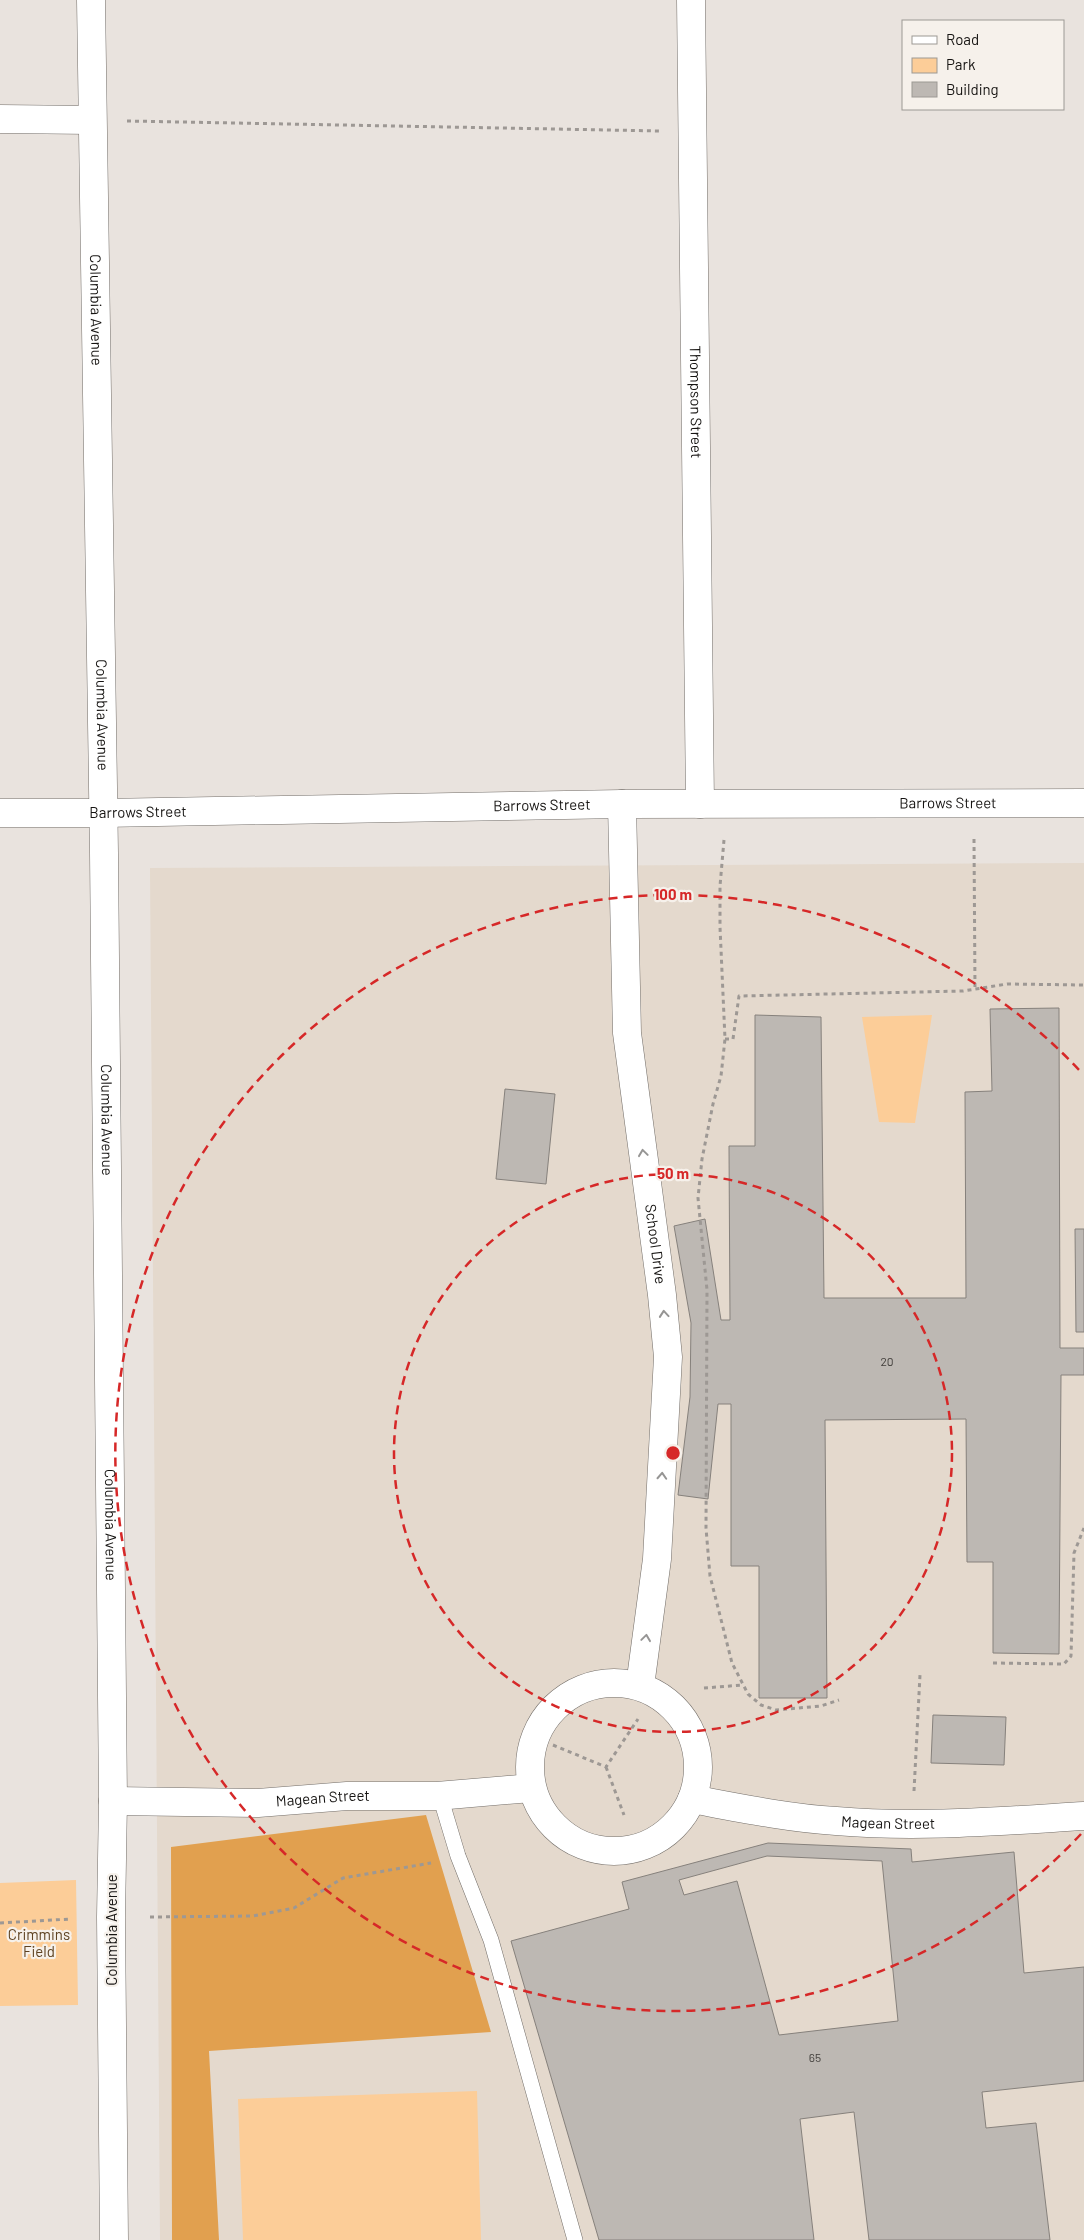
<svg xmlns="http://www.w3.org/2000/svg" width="1084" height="2240" viewBox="0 0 1084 2240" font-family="Barlow,sans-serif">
<rect width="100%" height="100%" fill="#e9e3de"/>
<path fill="#e4d9cd" d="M1084,863V2240H160L150,868Z"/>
<path fill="#fccd98" d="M932,1015L915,1123L879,1122L862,1017Z
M76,1880L78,2005L0,2006V1883Z
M477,2091L481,2240H243L238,2099Z"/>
<path fill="#e1a04f" d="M426,1815L491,2032L209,2051L219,2240H172L171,1847Z"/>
<path fill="#bdb8b3" stroke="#86817c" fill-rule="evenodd" d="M1059,1008L1060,1348H1084V1375H1061L1059,1654L993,1653V1562H967L966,1419L825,1420L827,1698H759V1566H731V1404H718L708,1499L678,1495L690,1397L691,1323L674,1226L705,1219L721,1320H730L729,1146H755V1015L821,1017L824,1298H966L965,1092L992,1091L990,1009Z
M505,1089L555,1094L546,1184L496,1179Z
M1075,1229H1084V1332H1076Z
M933,1715L1006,1717L1004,1765L931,1763Z
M768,1843L911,1849L912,1862L1014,1852L1024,1973L1084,1967V2081L982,2092L986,2128L1036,2123L1050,2240H869L854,2112L800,2119L814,2240H599L511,1941L629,1909L622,1882ZM767,1856L882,1861L898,2021L779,2035L737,1881L684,1895L679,1880Z"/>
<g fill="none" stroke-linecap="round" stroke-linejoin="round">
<g stroke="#736e69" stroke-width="16">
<path id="service" d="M440,1796L458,1856L491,1940L575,2240"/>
</g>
<g stroke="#736e69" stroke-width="29">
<g id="minor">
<path id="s1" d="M91,0L104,853L113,1801L111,1917L114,2240"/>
<path id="s2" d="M691,0L700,804"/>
<path d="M0,119L91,120"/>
<path id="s3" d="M622,804L627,1033L662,1295L668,1357L657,1559L640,1686"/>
<path id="s4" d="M0,813H103L622,804L1084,803"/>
<circle cx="614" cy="1767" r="84"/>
<path id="s5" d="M692,1799C740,1808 788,1818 836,1821C918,1828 1001,1821 1084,1816"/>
<path id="s6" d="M113,1801L258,1803L347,1796H437L531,1788"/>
</g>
</g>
<path stroke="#9d9894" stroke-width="3" stroke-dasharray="4 4" stroke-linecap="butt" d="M127,121L661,131
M974,839L975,989
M724,840L720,886V927L725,1039L721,1076L713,1104L702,1159L698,1198L707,1290L706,1528L710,1576L732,1663L748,1694L761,1705L776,1710L821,1706L839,1700
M725,1039H733L739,996L963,991L1007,984L1084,985
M993,1663L1064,1664L1071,1656L1074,1553L1084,1528
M704,1688L743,1685
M553,1745L606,1767L638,1719
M606,1767L624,1815
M914,1791L920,1675
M150,1917L253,1916L294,1908L343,1878L431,1863
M0,1923L71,1919"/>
<use href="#service" stroke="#fff" stroke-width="15"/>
<use href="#minor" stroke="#fff" stroke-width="28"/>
</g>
<defs><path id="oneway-chevron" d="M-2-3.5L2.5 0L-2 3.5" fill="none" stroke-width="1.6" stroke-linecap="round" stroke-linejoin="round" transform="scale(1.25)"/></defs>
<g stroke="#969594">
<use href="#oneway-chevron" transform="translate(643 1153) rotate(-98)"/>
<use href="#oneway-chevron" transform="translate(664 1314) rotate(-95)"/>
<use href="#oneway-chevron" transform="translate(662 1476) rotate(-87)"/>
<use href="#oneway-chevron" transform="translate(646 1638) rotate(-82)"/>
</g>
<g fill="none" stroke="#d62828" stroke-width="2.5" stroke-dasharray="9 6">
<circle cx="673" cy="1453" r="279"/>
<path d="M1081 1834A558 558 0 1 1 1081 1072"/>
</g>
<g text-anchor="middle" stroke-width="4.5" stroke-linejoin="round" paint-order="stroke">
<g font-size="12" fill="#403d3a">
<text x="887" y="1366">20</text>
<text x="815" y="2062">65</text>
</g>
<g font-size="15" fill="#161412" stroke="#f6f1eb">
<text dy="5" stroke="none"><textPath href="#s1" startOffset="310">Columbia Avenue</textPath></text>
<text dy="5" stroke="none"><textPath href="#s2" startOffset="402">Thompson Street</textPath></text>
<text dy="5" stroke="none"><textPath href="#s1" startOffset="715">Columbia Avenue</textPath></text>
<text dy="5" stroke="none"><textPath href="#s4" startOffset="948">Barrows Street</textPath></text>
<text dy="5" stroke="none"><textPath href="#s4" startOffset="542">Barrows Street</textPath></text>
<text dy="5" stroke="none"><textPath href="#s4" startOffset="138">Barrows Street</textPath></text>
<text dy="5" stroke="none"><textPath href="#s1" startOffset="1120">Columbia Avenue</textPath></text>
<text dy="5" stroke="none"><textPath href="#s3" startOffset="442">School Drive</textPath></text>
<text dy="5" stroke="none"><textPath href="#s1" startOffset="1525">Columbia Avenue</textPath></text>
<text dy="5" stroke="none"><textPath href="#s6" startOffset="210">Magean Street</textPath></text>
<text dy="5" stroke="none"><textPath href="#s5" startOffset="198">Magean Street</textPath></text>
<text transform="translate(112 1930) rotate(-90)" y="5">Columbia Avenue</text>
</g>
<g font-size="15" fill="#5e4221" stroke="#f6f1eb">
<text x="39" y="1940">Crimmins<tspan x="39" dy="17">Field</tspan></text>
</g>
</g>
<circle cx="673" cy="1453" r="8" fill="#d62828" stroke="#f6f1eb" stroke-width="2.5"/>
<g font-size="15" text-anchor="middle" font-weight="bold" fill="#d62828" stroke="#f6f1eb" stroke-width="4.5" stroke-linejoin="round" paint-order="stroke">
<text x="673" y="900">100 m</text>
<text x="673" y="1179">50 m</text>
</g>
<rect x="902" y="20" width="162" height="90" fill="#f6f1eb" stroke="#9c9994"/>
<rect x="912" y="36" width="25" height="8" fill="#ffffff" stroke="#9c9994"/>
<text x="946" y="45" font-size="15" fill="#161412">Road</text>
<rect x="912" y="58" width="25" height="15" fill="#fccd98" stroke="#9c9994"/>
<text x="946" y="70" font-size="15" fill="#161412">Park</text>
<rect x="912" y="82" width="25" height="15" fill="#bdb8b3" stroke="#9c9994"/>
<text x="946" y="95" font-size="15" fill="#161412">Building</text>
</svg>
